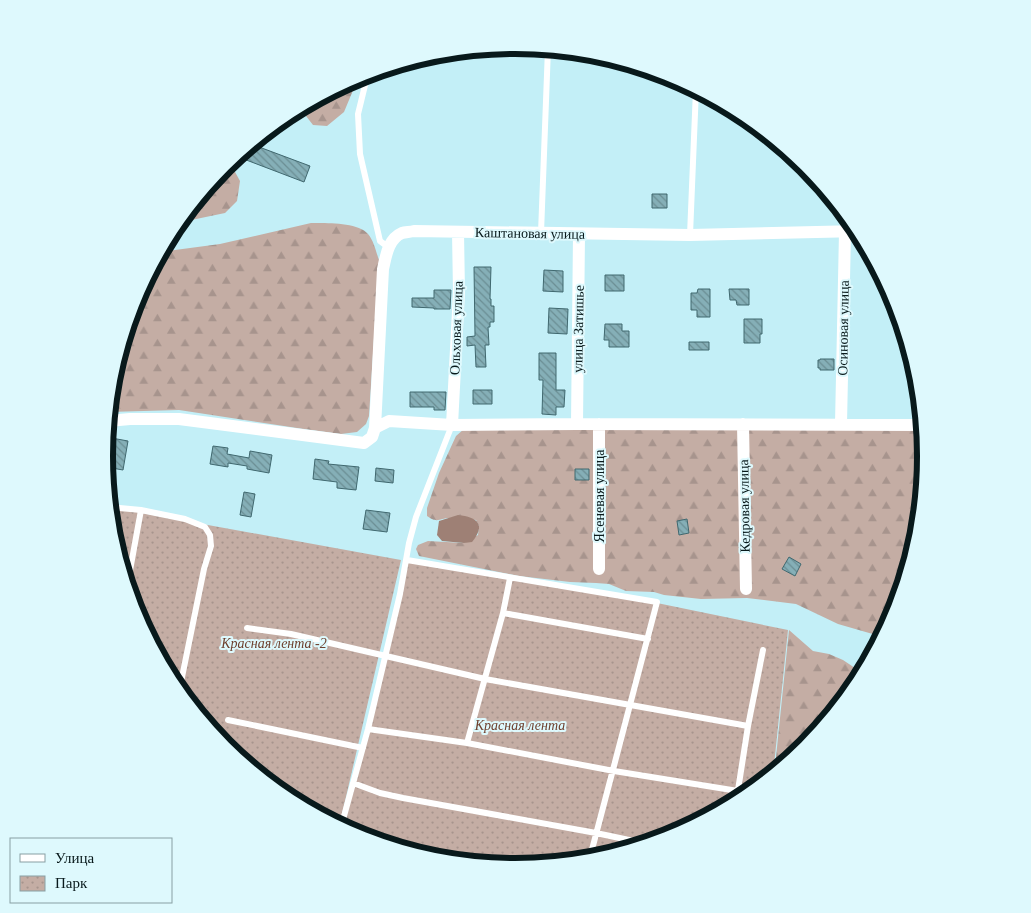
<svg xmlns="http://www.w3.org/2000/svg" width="1031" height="913" viewBox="0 0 1031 913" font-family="'Times New Roman',serif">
<defs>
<pattern id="forest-firs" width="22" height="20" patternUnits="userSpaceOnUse" patternTransform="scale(1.25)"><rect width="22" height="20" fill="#c4ada4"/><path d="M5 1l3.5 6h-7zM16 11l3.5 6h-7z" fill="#a7948d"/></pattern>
<pattern id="park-dots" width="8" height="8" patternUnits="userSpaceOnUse" patternTransform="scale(1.25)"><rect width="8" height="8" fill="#c4ada4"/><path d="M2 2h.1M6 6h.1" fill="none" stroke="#a7948d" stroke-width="1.8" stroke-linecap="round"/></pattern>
<pattern id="building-back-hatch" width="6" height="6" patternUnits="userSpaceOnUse" patternTransform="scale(1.25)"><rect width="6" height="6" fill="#85afb7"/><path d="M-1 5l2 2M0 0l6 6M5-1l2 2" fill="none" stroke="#6b8e94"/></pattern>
</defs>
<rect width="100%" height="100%" fill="#c3eff7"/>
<path fill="url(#forest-firs)" d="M359,76L344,112L327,126L313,125L306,116L309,103Z
M229,161L240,181L237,201L225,213L177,223L225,165Z
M311,223C326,223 358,222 368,234C374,241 376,252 379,260L369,416L366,424L357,432L341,434L297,428L179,410L108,412L112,376L135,299L160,252L220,244Z
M464,429H924L927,457L919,537L896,614L883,637L838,624L796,604L747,598L701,599L664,595L654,592L626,591L609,584L596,583L570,582L519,576L419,556L416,549L418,545L428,541L464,543L478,535L479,526L476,520C467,519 459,517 450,518C439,518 438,524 427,516V508L439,473L456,436Z
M789,630L813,651L829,654L843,660L864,674L857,685L806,748L779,770L775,767Z"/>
<path fill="url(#park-dots)" d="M109,507L401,560L339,827L287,798L224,747L173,685L135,614L112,536Z
M407,561L657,603L788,630L773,775L744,799L673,837L595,860L516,868L435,860L358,837L343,829Z"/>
<path fill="#9e8075" d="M458,515C478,517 486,525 472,542L464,543L442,541L437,535L439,521Z"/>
<path fill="url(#building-back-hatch)" stroke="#40686f" d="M251,144L310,166L304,182L241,158L244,150Z
M652,194H667V208H652Z
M474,267H491L490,299H491V306H494V322H490V327H488L489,345H485L486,367H476L475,345L467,346V337L475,336Z
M544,270L563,271V292L543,291Z
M605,275H624V291H605Z
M698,289H710V317H697V310H691V293H697Z
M729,289H749V305H737L736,300H730Z
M434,290H451L450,309H434V308L412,307V298H434Z
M549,308L568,309L567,334L548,333Z
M744,319H762V334H760V343H744Z
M605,324H622V331H629V347H609V340H604Z
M689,342H709V350H689Z
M539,353H556V390H565L564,407H556V415L542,414L543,380H539Z
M820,359H834V370H820V368H818V360H820Z
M473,390H492V404H473Z
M410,392H446L445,410H434V407H410Z
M106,437L128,441L123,470L106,467L107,461H104V456Z
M213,446L228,448L227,454L249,458L250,451L272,455L269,473L247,469V466L228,463V467L210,464Z
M315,459L329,461L328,464L359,467L356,490L337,488V482L313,479Z
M376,468L394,470L393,483L375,481Z
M575,469H589V480H575Z
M244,492L255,494L251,517L240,515Z
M366,510L390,513L387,532L363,529Z
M687,519L689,533L679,535L677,521Z
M789,557L801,564L795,576L782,569Z"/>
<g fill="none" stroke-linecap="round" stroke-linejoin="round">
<path stroke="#fff" stroke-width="6" d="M368,73L358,114L360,154L380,241L388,247
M541,233L548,48
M690,235L696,89
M109,507L141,510L185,519L205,527L210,535L211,546L204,569L179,692
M407,560L657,602L589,861
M127,587L141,510
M503,613L648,639
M247,628L291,634L485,679L748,726
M228,720L363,748
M368,729L467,743L614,771L738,791
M467,743L503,613L510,578
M353,783L380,793L403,798L596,833L648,844
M736,803L748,726L763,650
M341,827L368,729L400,594L409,543L416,517L452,425"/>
<path stroke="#fff" stroke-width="12" d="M108,421L130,419H179L364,443L372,437L375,428L389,421L452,425L577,424L924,425
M577,424L579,234
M743,424L746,589
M841,424L845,232
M452,425L459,292L458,232
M375,428L383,269C386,256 388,239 402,233C405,232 410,232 414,231L690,235L860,231
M599,569V424"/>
</g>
<g text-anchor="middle" stroke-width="4" stroke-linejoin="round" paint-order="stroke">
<g font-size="14" fill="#08191b" stroke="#def9fd">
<text transform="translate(530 233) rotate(1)" y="5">Каштановая улица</text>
<text transform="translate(456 328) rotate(-88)" y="5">Ольховая улица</text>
<text transform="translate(843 328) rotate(-89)" y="5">Осиновая улица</text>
<text transform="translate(578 329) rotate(-89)" y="5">улица Затишье</text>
<text transform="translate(599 496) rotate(-90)" y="5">Ясеневая улица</text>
<text transform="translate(744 506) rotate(-91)" y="5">Кедровая улица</text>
</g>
<g font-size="14" font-style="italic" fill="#6e402e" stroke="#def9fd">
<text x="274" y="648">Красная лента -2</text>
<text x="520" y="730">Красная лента</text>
</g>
</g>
<path d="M0 0H1031V913H0ZM113 456a402 402 0 1 1 804 0a402 402 0 1 1-804 0Z" fill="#def9fd" fill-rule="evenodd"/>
<path fill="none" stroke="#08191b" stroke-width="6" d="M113 456a402 402 0 1 1 804 0a402 402 0 1 1-804 0Z"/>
<rect x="10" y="838" width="162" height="65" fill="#def9fd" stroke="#889fa3"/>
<rect x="20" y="854" width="25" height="8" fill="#ffffff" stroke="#889fa3"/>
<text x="55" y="863" font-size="15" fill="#08191b">Улица</text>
<rect x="20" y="876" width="25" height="15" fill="url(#park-dots)" stroke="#889fa3"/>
<text x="55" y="888" font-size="15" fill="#08191b">Парк</text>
</svg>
